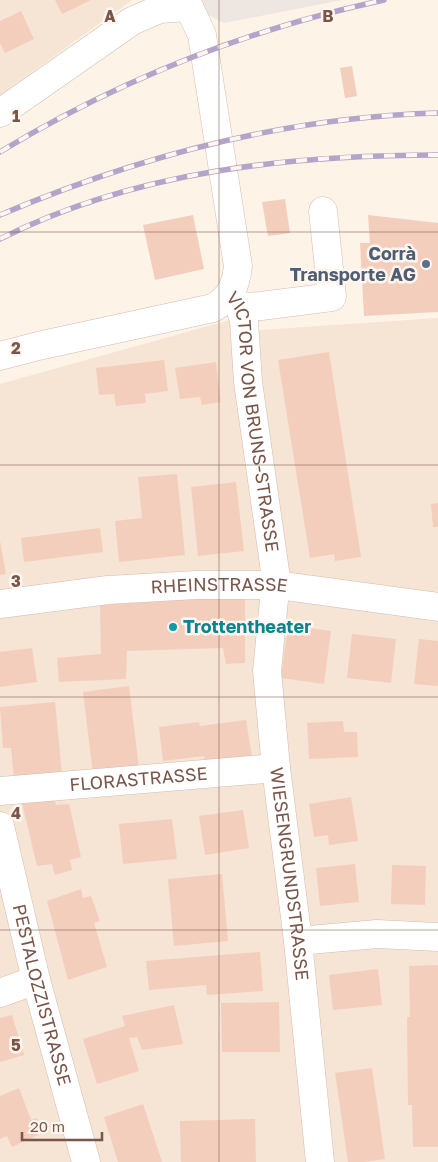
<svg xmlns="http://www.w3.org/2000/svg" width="438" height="1162" viewBox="0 0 438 1162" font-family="'Golos Text',sans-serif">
<rect width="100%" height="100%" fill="#fdf3e7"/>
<path fill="#f6e4d5" d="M0,0H132L0,95Z
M438,318V1162H0V384L230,320L261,330Z"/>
<path fill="#eee6e1" d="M179,0H342L224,23Z"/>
<path fill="#f4cebd" d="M55,0H91L62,14Z
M21,11L34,39L5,53L0,43V21Z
M352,66L357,96L345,98L340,68Z
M285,199L290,233L268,236L262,202Z
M193,215L204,269L155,280L143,225Z
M368,215L438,223V312L364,316L360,243H370Z
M329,352L361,557L335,561L334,554L310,558L278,360Z
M164,360L168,391L145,394L146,403L116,406L114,394L99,395L96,368Z
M216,362L221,402L202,405L200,397L180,399L175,368Z
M177,474L185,555L119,562L115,521L142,518L138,477Z
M236,482L244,551L198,556L191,487Z
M438,503V527H433L431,504Z
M100,528L103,552L24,562L21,538Z
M0,541L6,574L0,575Z
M245,596V663L226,664L223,648L127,651L126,679L59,682L57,658L101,654L100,605Z
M288,625L331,631L324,684L281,678Z
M352,634L396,639L391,683L347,678Z
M419,639L438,641V686L414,684Z
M32,648L37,682L0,687V652Z
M129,686L139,768L93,774L83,692Z
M55,702L62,774L14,779L11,748H3L0,707Z
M246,720L252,757L206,763L204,756L163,761L159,727L199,722L200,726Z
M343,721L344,732H357L358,757L309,759L307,723Z
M351,797L358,841L329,845L328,835L314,837L309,804Z
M54,798L56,805L69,804L81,857L70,860L72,870L55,875L52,864L37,866L22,803Z
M243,810L249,848L205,855L199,816Z
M172,819L177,859L123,864L119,824Z
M355,864L359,902L320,906L316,868Z
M392,865L426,866L425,905L391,904Z
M222,874L228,941L174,946L168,879Z
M81,889L83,898L91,896L100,921L94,923L107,967L68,980L47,901Z
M260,952L263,991L207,995L206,985L149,990L146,961Z
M438,965V1147H413L412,1105H408L407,1017H410L409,966Z
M378,969L382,1005L333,1010L329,975Z
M279,1002L280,1052H222L221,1003Z
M174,1005L183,1044L142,1050L137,1037L129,1038L139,1071L97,1084L83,1039L125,1026L122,1016Z
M12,1015L24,1055L0,1062V1018Z
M372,1068L385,1159L363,1162H348L335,1073Z
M19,1088L31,1120L37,1118L42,1133L12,1147L7,1136L0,1139V1096Z
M143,1104L162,1162H118L104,1117Z
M255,1119L256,1162H181L180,1121Z"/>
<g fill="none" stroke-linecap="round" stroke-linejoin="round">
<g stroke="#d3bbaf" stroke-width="29">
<g id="minor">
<path d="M0,113L132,21L160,9L189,7"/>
<path id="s1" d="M230,294L240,307L244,321L248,382L277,585L274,600L267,671L276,768L298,941L320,1162"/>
<path d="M240,307L261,306L332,297L323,211"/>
<path d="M0,356L38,346L213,308C230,298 236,286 238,266L202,35L189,7"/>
<path id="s2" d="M0,604L108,590L196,585H277L438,607"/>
<path id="s3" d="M0,791L276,768"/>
<path id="s4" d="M0,826L36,980L86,1162"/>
<path d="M298,941L377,934L438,937"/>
<path d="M0,993L36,980"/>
</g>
</g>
<use href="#minor" stroke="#fff" stroke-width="28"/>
<g stroke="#b4a4c9" stroke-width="5.5">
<path id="rail" d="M0,152C119,80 248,29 384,0
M0,215C139,156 287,117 438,113
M0,239C135,171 290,155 438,155"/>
</g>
<use href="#rail" stroke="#fff7ef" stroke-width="4" stroke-dasharray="11" stroke-linecap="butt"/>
</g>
<path fill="none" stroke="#79564a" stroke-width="1" stroke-opacity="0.55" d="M219,0V1162M0,232H438M0,465H438M0,697H438M0,930H438"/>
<circle fill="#5c6f8a" stroke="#fff7ef" stroke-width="2" cx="426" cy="264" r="5"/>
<circle fill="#0f9aa8" stroke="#fff7ef" stroke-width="2" cx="173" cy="627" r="5"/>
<g text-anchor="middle" stroke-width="5" stroke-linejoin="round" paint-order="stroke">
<g font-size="18" font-weight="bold" fill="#4e5e75" stroke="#fff7ef" text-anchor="end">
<text x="416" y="260">Corrà<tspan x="416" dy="21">Transporte AG</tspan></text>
</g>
<g font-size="18" fill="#79564a" stroke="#fff7ef">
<text dy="6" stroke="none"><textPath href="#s1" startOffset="132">VICTOR VON BRUNS-STRASSE</textPath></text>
<text dy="6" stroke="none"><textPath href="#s2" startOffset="220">RHEINSTRASSE</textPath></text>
<text dy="6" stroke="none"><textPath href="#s3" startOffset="139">FLORASTRASSE</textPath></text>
<text dy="6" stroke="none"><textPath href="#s1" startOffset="588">WIESENGRUNDSTRASSE</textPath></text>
<text dy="6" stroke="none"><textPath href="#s4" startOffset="174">PESTALOZZISTRASSE</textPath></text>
</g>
<g font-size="18" font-weight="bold" fill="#0d838f" stroke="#fff7ef" text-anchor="start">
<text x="183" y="633">Trottentheater</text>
</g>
</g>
<g font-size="16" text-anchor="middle" font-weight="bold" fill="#79564a" stroke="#fff7ef" stroke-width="5" stroke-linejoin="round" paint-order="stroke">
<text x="110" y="22">A</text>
<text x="328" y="22">B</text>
<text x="16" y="122">1</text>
<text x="16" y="354">2</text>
<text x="16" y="587">3</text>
<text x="16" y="819">4</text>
<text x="16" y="1051">5</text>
</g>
<path d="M22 1132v8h80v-8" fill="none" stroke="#79564a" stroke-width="2.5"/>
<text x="30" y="1132" font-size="15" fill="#79564a" stroke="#fff7ef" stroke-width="4" paint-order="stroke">20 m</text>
</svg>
